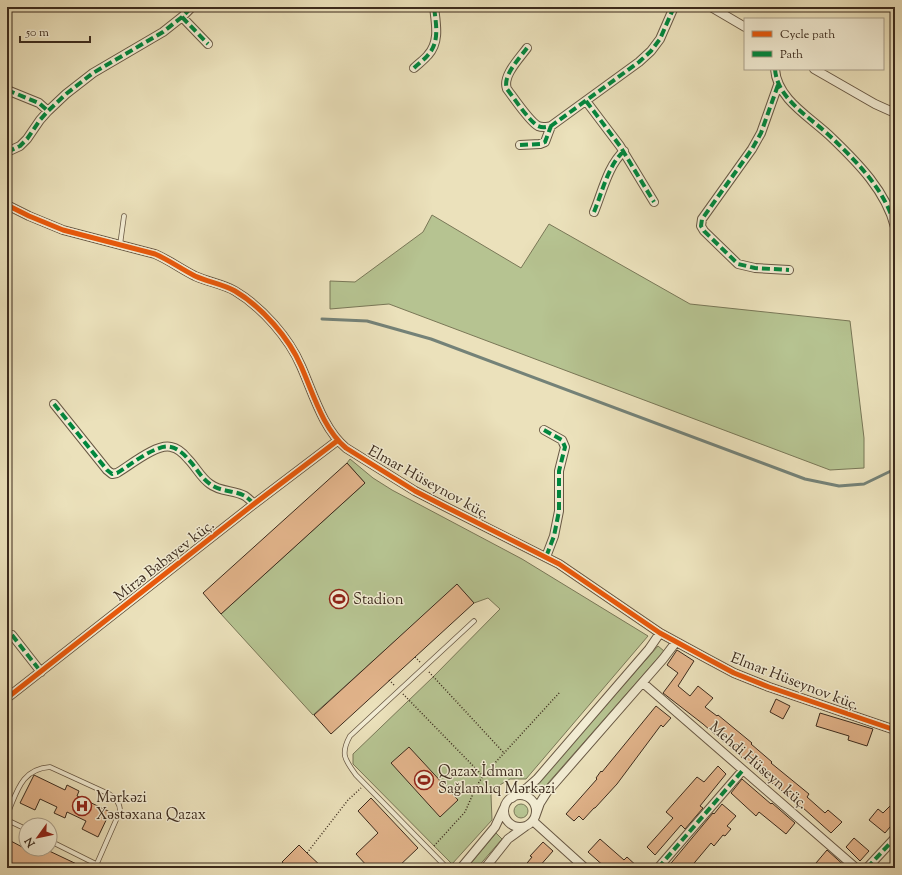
<svg xmlns="http://www.w3.org/2000/svg" width="902" height="875" viewBox="0 0 902 875" font-family="'Sorts Mill Goudy',serif">
<rect width="100%" height="100%" fill="#ebe1bb"/>
<filter id="stains"><feTurbulence type="fractalNoise" baseFrequency=".005" numOctaves="4"/><feColorMatrix values="0 0 0 0 .2 0 0 0 0 .09 0 0 0 0 .02 0 0 0 .5 -.17"/></filter>
<radialGradient id="worn" r=".72"><stop offset=".6" stop-color="#630" stop-opacity="0"/><stop offset="1" stop-color="#630" stop-opacity=".3"/></radialGradient>
<path fill="#b6c391" stroke="#797757" d="M432,215L521,268L549,224L690,304L850,321L864,438V468L830,470L389,304L330,309V281L355,282L423,232Z
M350,459L373,478L392,490L522,559L648,636L526,779H510L498,786L491,795L492,820L452,864L353,764V754L433,677L500,609L488,598L474,603L457,585L313,715L221,614L365,483L347,463Z
M658,646L664,651L541,791L535,786Z
M514 811a7 7 0 1 1 14 0a7 7 0 1 1-14 0Z
M496,833L502,839L477,868H467Z"/>
<g fill="none" stroke-linecap="round" stroke-linejoin="round">
<path stroke="#748278" stroke-width="3" d="M322,319L367,321L431,339L805,479L839,486L864,484L895,469"/>
</g>
<path fill="#e2b48b" stroke="#3c2b1d" d="M347,463L365,483L221,614L203,593Z
M457,584L474,603L331,734L314,715Z
M677,650L694,661L678,686L690,696L698,686L713,698L705,707L717,716L718,715L752,743L751,744L772,762L771,763L809,794L807,797L825,813L828,810L842,822L831,833L802,807L761,774L703,724L663,693L678,673L667,665Z
M776,699L790,706L783,719L770,712Z
M656,706L671,718L663,727L661,725L617,784L595,808H594L583,820L579,816L574,821L566,814L597,779L596,778L601,771L602,772Z
M820,713L873,729L867,746L848,740L849,736L816,726Z
M409,747L458,800L440,817L391,763Z
M718,766L726,774L700,806L703,808L685,829L681,825L655,855L647,847L673,818L666,812L697,777L704,782Z
M34,775L65,790L67,785L79,791L77,796L110,812L98,837L82,829L86,821L67,812L65,818L54,813L57,807L40,799L35,810L20,803Z
M742,779L771,804L772,803L795,823L786,834L759,812L756,816L731,793Z
M371,798L418,848L397,868H369L356,854L378,833L358,811Z
M722,804L736,816L727,826L731,829L725,836L723,835L714,846L711,843L690,868H667L713,813L714,814Z
M891,805L895,808V821L885,833L869,820L878,809L883,813Z
M854,838L869,851L860,861L846,847Z
M7,839L26,849H45L85,868H7Z
M600,839L624,860L627,857L639,868H606L588,852Z
M543,842L553,851L538,868H523L532,857L530,856Z
M299,845L307,853L323,868H289L282,862Z
M827,850L847,868H821L816,863Z"/>
<g fill="none" stroke-linecap="round" stroke-linejoin="round">
<g stroke="#685844" stroke-width="5.5">
<path id="service" d="M120,245L124,216
M7,815C17,792 21,769 50,767L109,794C116,799 120,803 120,811L95,868
M7,820L26,829
M50,841L96,864
M447,868L356,775C345,760 340,754 350,736L474,621"/>
</g>
<g stroke="#685844" stroke-width="10">
<path id="minor" d="M711,7L745,27
M182,17L208,44
M527,48C519,59 502,76 507,89C514,98 529,121 538,126C543,128 546,127 551,126L639,62L651,51L660,39L674,7
M414,68C418,64 424,60 428,55C440,42 436,24 434,7
M775,69C777,100 812,118 832,138C858,163 886,191 895,227
M814,69L875,104L895,113
M778,85L761,133L752,149L702,219L701,226L704,231L738,264L755,268L789,270
M7,90L39,103L48,111
M586,101L620,146L654,202
M520,145L540,144L545,142L551,126
M7,152L20,146L27,139L40,120L48,111L66,94L93,73L163,32L182,17L192,7
M7,205L29,216L63,230L155,254C169,260 181,269 195,276C208,282 223,284 235,291C262,307 289,338 301,366C313,393 323,429 346,448L415,491L444,506L559,564L660,633L706,658L734,673L769,687L895,730
M594,212C602,193 608,165 624,151
M54,404L107,470L112,474L117,473C129,466 157,443 171,447C177,448 184,454 188,459C196,467 201,478 210,484C220,492 234,490 245,496C248,498 251,501 254,504
M544,430L562,440L565,447L559,471V511L554,536L546,557
M12,635L41,672
M643,683L856,868
M7,698L254,504L337,441
M504 811a16 16 0 1 1 32 0a16 16 0 1 1-32 0Z
M512,798L528,787L537,779L649,649L660,633
M535,817L540,803L547,792L663,659L676,642
M533,821L585,868
M461,868L495,827L504,808
M485,868L508,839L526,826
M658,868L743,770
M867,868L895,838"/>
</g>
<path stroke="#3c2b1d" stroke-width="1.5" stroke-dasharray="1 2" stroke-linecap="butt" d="M415,657L420,662
M429,672L504,753
M389,680L395,686
M403,694L483,776
M434,846L465,812L476,787L483,776L560,692
M307,853L348,800L361,788"/>
<use href="#service" stroke="#f2ecd3" stroke-width="4"/>
<use href="#minor" stroke="#f2ecd3" stroke-width="8"/>
<path stroke="#00873e" stroke-width="4" stroke-dasharray="8 4" stroke-linecap="butt" d="M182,17L208,44
M527,48C519,59 502,76 507,89C514,98 529,121 538,126C543,128 546,127 551,126L639,62L651,51L660,39L674,7
M414,68C418,64 424,60 428,55C440,42 436,24 434,7
M775,69C777,100 812,118 832,138C858,163 886,191 895,227
M778,85L761,133L752,149L702,219L701,226L704,231L738,264L755,268L789,270
M7,90L39,103L48,111
M586,101L620,146L654,202
M520,145L540,144L545,142L551,126
M7,152L20,146L27,139L40,120L48,111L66,94L93,73L163,32L182,17L192,7
M594,212C602,193 608,165 624,151
M54,404L107,470L112,474L117,473C129,466 157,443 171,447C177,448 184,454 188,459C196,467 201,478 210,484C220,492 234,490 245,496C248,498 251,501 254,504
M544,430L562,440L565,447L559,471V511L554,536L546,557
M12,635L41,672
M658,868L743,770
M867,868L895,838"/>
<g stroke="#f2ecd3" stroke-width="8">
<path id="cycleway" d="M7,205L29,216L63,230L155,254C169,260 181,269 195,276C208,282 223,284 235,291C262,307 289,338 301,366C313,393 323,429 346,448L415,491L444,506L559,564L660,633L706,658L734,673L769,687L895,730
M7,698L254,504L337,441"/>
</g>
<use href="#cycleway" stroke="#e8590c" stroke-width="5"/>
</g>
<defs>
<g id="stadium-ring" transform="scale(1)"><circle r="9.5" fill="#f2ecd3" stroke="#8f2418" stroke-width="1.5"/><path d="M0-5a6.5 5 0 1 0 0 10a6.5 5 0 1 0 0-10ZM-3.5-1.8h7v3.6h-7Z" fill="#8f2418"/></g>
<g id="hospital-ring" transform="scale(1)"><circle r="9.5" fill="#f2ecd3" stroke="#8f2418" stroke-width="1.5"/><path d="M-5-5h3v3.5h4V-5h3V5h-3V1.5h-4V5h-3Z" fill="#8f2418"/></g>
</defs>
<g fill-rule="evenodd">
<use href="#stadium-ring" x="339" y="599"/>
<use href="#stadium-ring" x="424" y="780"/>
<use href="#hospital-ring" x="82" y="806"/>
</g>
<g text-anchor="middle" stroke-width="3" stroke-linejoin="round" paint-order="stroke">
<g font-size="15" fill="#3c2b1d" stroke="#f2ecd3">
<text transform="translate(429 482) rotate(29)" y="5">Elmar Hüseynov küç.</text>
<text transform="translate(164 560) rotate(-38)" y="5">Mirzə Babayev küç.</text>
<text transform="translate(795 681) rotate(21)" y="5">Elmar Hüseynov küç.</text>
<text transform="translate(759 765) rotate(41)" y="5">Mehdi Hüseyn küç.</text>
</g>
<g font-size="15" fill="#3c2b1d" stroke="#f2ecd3" text-anchor="start">
<text x="353" y="604">Stadion</text>
<text x="438" y="776">Qazax İdman<tspan x="438" dy="17">Sağlamlıq Mərkəzi</tspan></text>
<text x="96" y="802">Mərkəzi<tspan x="96" dy="17">Xəstəxana Qazax</tspan></text>
</g>
</g>
<rect width="902" height="875" fill="none" stroke="#ebe1bb" stroke-width="24"/>
<rect x="8" y="8" width="886" height="859" fill="none" stroke="#3c2b1d" stroke-width="2"/>
<rect x="12" y="12" width="878" height="851" fill="none" stroke="#3c2b1d"/>
<rect x="744" y="18" width="140" height="52" fill="#f2ecd3" stroke="#a99f8a"/>
<rect x="752" y="31" width="20" height="6" fill="#e8590c" stroke="#a99f8a"/>
<text x="780" y="38" font-size="12" fill="#3c2b1d">Cycle path</text>
<rect x="752" y="51" width="20" height="6" fill="#00873e" stroke="#a99f8a"/>
<text x="780" y="58" font-size="12" fill="#3c2b1d">Path</text>
<g transform="translate(38 837) rotate(237)"><circle r="19" fill="#f2ecd3" stroke="#a99f8a"/>
<path d="M0-3L7 15L0 10L-7 15Z" fill="#8f2418"/>
<text y="-6" font-size="11" font-weight="bold" text-anchor="middle" fill="#3c2b1d">N</text>
</g>
<path d="M20 36v6h70v-6" fill="none" stroke="#3c2b1d" stroke-width="2"/>
<text x="26" y="36" font-size="12" fill="#3c2b1d" stroke="#f2ecd3" stroke-width="3" paint-order="stroke">50 m</text>
<rect width="100%" height="100%" filter="url(#stains)"/>
<rect width="100%" height="100%" fill="url(#worn)"/>
</svg>
